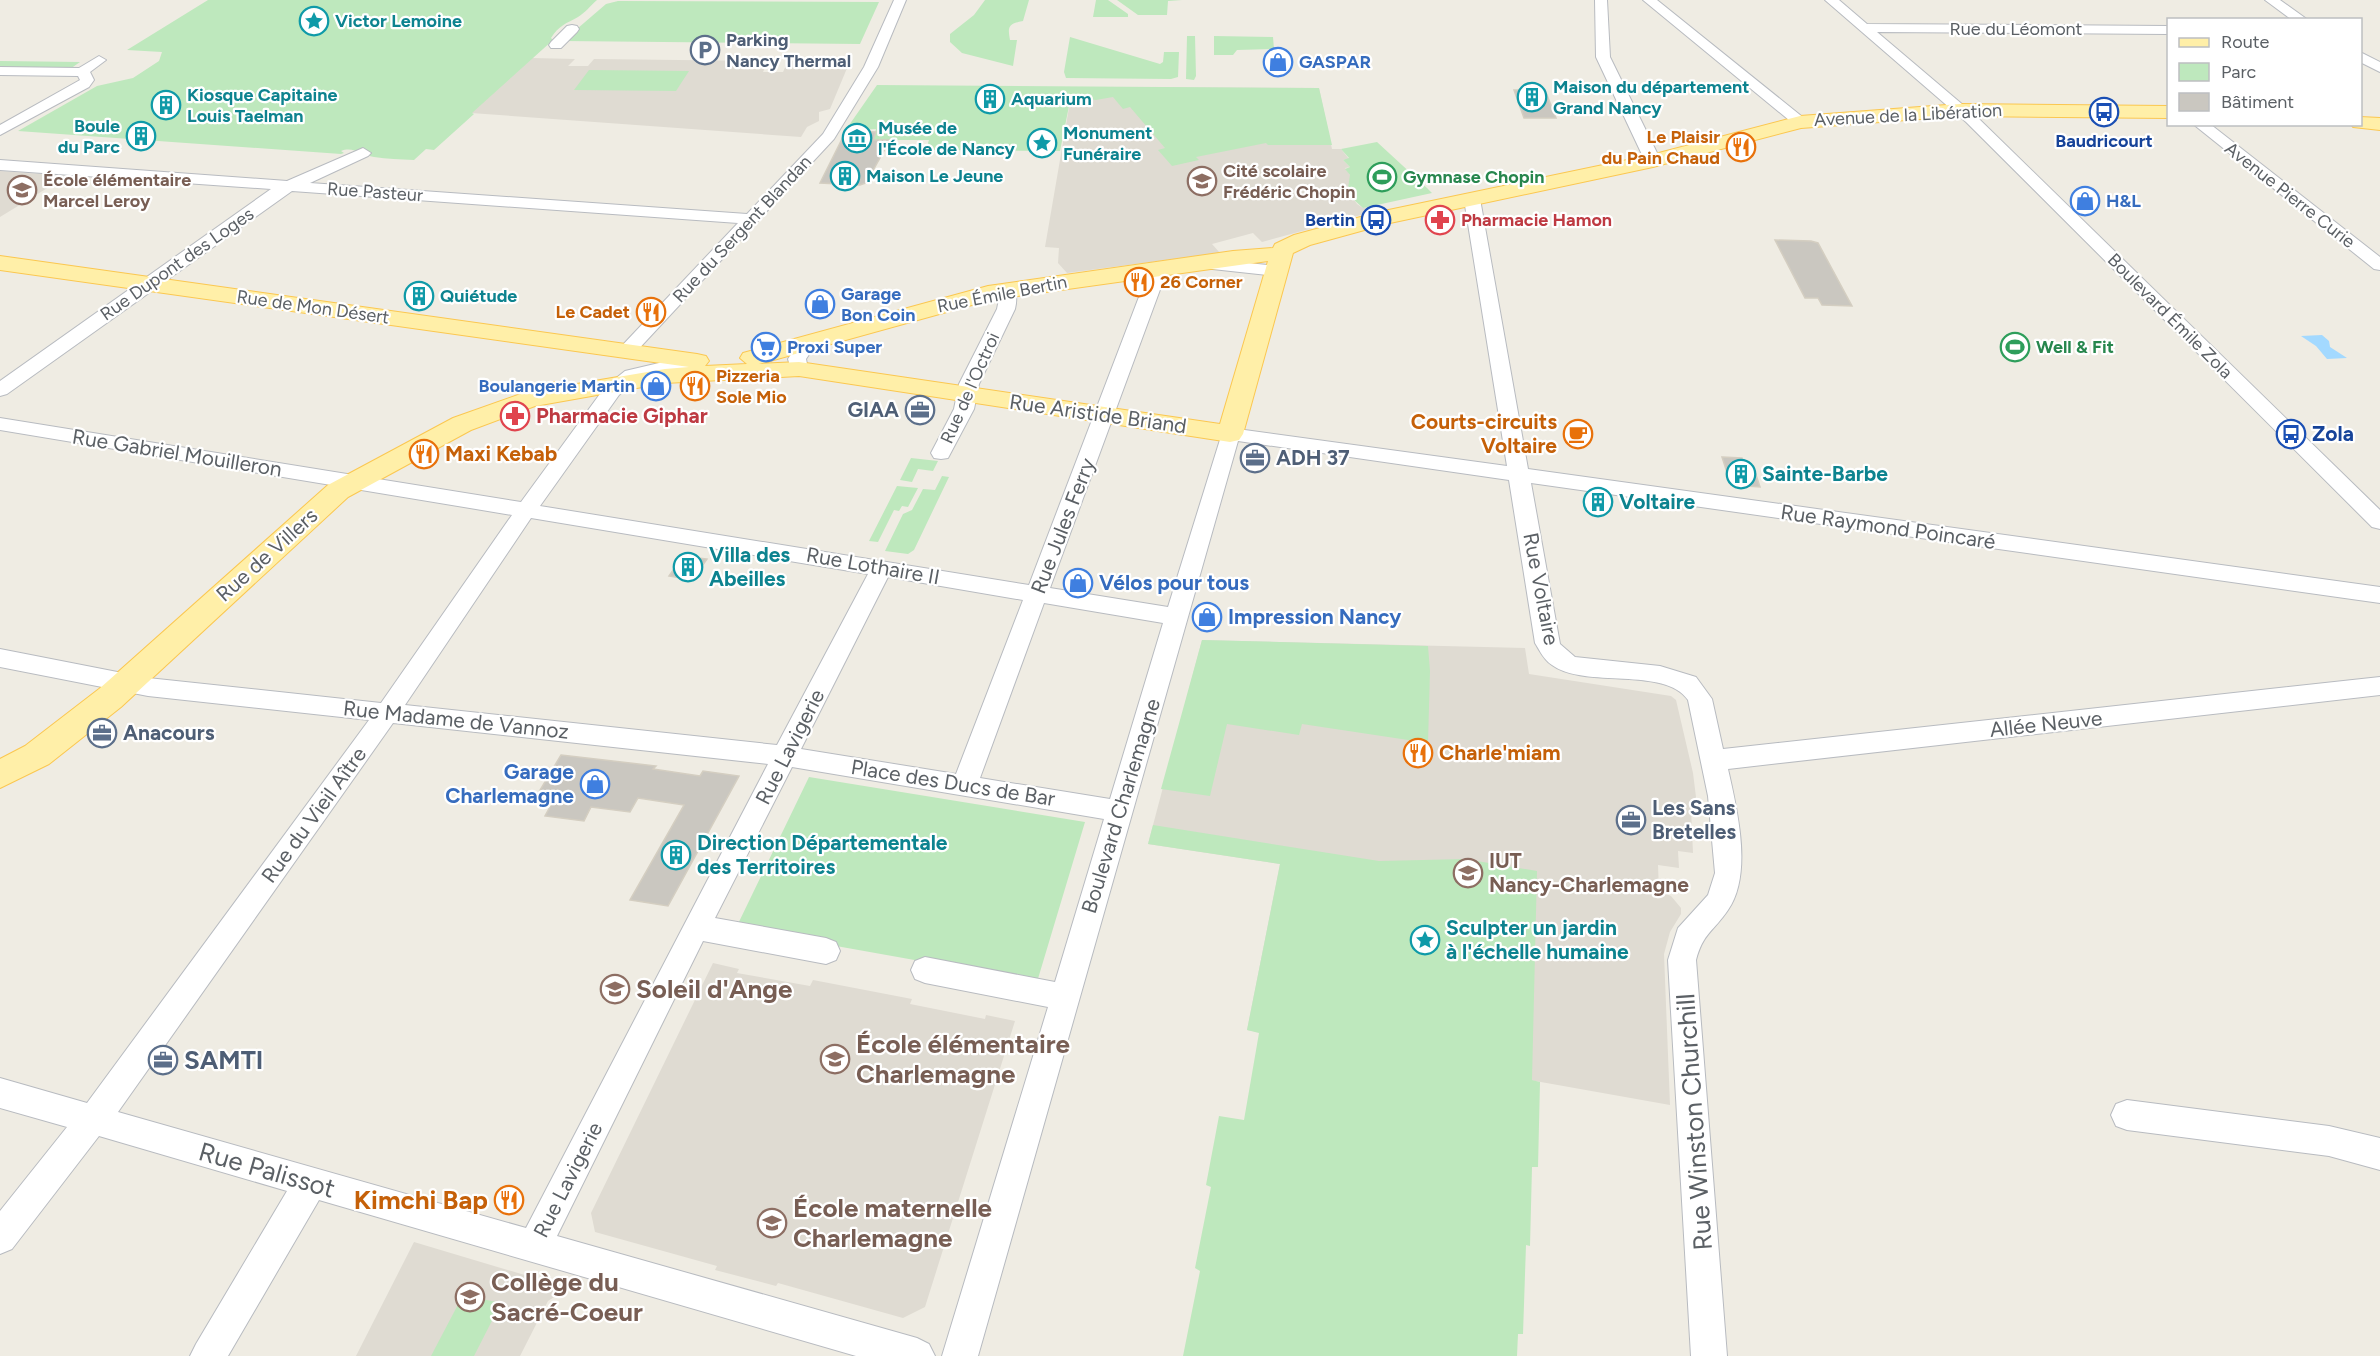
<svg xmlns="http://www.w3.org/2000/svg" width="2380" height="1356" viewBox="0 0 2380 1356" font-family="Figtree,sans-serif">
<rect width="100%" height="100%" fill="#efece3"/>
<path fill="#dfdbd2" d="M532,58L575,59L568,66H588L594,59L768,61L763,72H783L788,61H850L830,109L819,112V121L807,127L801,137L471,113Z
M1112,87L1319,88L1332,149H1341L1349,159L1343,160L1350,167L1345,168L1350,175V194L1357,204L1363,208L1368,207L1372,212L1262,242L1253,233L1212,244L1220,253L1067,273L1058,263L1059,248L1045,247L1071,96Z
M0,171L67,176L0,217Z
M1202,640L1525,648L1529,674L1671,696L1676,700L1693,773L1697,805L1691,809L1693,853L1678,851L1679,868L1658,865L1659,891L1671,896L1681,908V914L1670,932L1664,954L1670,1105L1247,1030L1280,864L1148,844Z
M713,963L739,969L737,973L810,986L813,980L912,999L910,1004L985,1019L986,1015L1015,1021L925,1307L903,1318L778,1283L776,1286L715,1270L717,1266L595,1232L591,1213Z
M414,1242L568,1288L548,1301L520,1356H356Z"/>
<path fill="#bee8bd" d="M208,0H597C591,5 585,13 578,17C567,23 558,26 551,38L553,40L472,113L474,114L434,150L426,149L414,160C400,159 387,159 374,157C362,155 353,146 341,151L344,153L341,154L18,131L97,86L133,78L159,61L162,52L127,50Z
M985,0H1029L1023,21C1007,24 1008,28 1010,40H1017L1013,66L962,53L950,42V34L974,15Z
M1096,0H1108L1128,14V17H1093Z
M1117,0H1182L1168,1L1167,15H1138Z
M618,1L879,2L860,44L563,41L606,4Z
M1187,36H1195L1196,76L1194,80L1186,79Z
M1214,36L1273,37L1274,49L1237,50L1233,55H1214Z
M1070,37L1160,64L1163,62L1164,52H1179L1178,77L1171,79L1066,78L1064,72Z
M0,61L80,62L70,69L0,68Z
M589,70L689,71L676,91L574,90Z
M877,85L1319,88L1332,145H1268L1266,143L1196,157L1199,160L1172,166L1158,150L1165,148L1130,107L1123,109L1113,97L1096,100L1071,96L1060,151L926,150L919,148V146H927L929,140H873L876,129L845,131Z
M1377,142L1427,188L1432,193L1363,208L1353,199L1348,188L1350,175L1345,169L1350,167L1343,160L1349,158L1341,149Z
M911,458L938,461L933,471L918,469L912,482L900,480Z
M942,476L949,477L914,550L908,554L885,551L903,514L912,510L923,489L935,490Z
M897,486L918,488L908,507L902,506L899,511L894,510L878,542L869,541Z
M1202,640L1428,646L1430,671L1428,743L1302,724L1299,735L1227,724L1210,796L1161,789Z
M809,777L1085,822L1037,982L736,928Z
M1153,825L1379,861L1465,859L1537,871L1532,1080L1540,1082L1538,1167H1532L1530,1246L1526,1245L1523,1334H1518L1517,1356H1183L1200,1271L1195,1268L1211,1187L1206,1185L1219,1116L1244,1120L1259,1033L1247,1030L1280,864L1148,844Z
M463,1295L501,1303L474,1356H431Z"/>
<path fill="#a3d9ff" d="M2322,335L2329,341L2330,347L2347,358L2327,359L2316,346L2301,336Z"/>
<path fill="#cac7c0" stroke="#d4cec1" stroke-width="1.5" d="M1514,90H1545L1556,118H1524Z
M846,131L876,132L873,140H890L866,183L860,185L820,183Z
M1775,240L1811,241L1818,243L1852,306L1822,305L1818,298H1805Z
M1722,457L1742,458L1744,465L1753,466L1760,487L1731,485Z
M683,556L707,559L692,580L669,576Z
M561,755L656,766L653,769L700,776L703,771L739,776L668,906L630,900L684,805L638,798L630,812L591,807L584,821L545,816L551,805L533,802Z"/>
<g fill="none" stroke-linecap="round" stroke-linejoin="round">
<g stroke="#b8bbc0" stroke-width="2">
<path id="minor" d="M894,0H906L878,67L834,139L633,355H619L617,351L738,223L292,191L7,394L0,396V381L271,189L0,170V160L287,181L363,148L371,153L368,156L310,183L747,214L823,134L864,67Z
M1595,0H1607L1610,57L1661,161L1658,164L1653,166L1645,161L1596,57Z
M1643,0H1657L1805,119L1807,122L1805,125H1795Z
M1825,0H1839L1867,24L2168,26V34L1877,32L1976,116L2380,510V529L2372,527L1966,122Z
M2265,0H2280L2308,20H2292Z
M572,25L577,26L579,29L577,32L561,48H551L549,45L551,42L567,26Z
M2360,52L2380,62V72L2360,62Z
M99,56L106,60L90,72L94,80L89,87L0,135V125L80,80L78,76L0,75V67L79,68Z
M2193,124H2210L2380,257V270L2374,269Z
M1472,194L1480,199L1528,469L2380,587V603L1531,483L1560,644L1575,657L1660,666L1696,677L1712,699L1723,749L2380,677V695L1728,769C1737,809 1753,874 1728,910C1714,931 1703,933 1696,960L1727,1356H1691L1668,960L1678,928L1708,895L1715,873L1708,796L1688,700C1665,666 1584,689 1552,665C1544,660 1540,651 1535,643L1509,480L1238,441L978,1356H942L1048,1007L925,983L915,979L911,970L915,961L925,957L1055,982L1104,819L792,767L715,918L826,938L836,942L840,951L836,960L826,964L703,941L557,1236L917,1338L929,1344L935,1356H856L319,1200L228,1356H190L196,1344L287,1191L99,1136L12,1249L0,1254V1211L67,1127L0,1108V1078L87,1103L369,720L148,696L0,667V649L148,678L381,703L512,515L0,430V418L521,502L605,387L625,371L693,355L700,357L702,361L700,365L639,379L619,395L540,506L1029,585L1150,268L1153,264H1165L1168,268L1050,588L1168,607L1223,430L1230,428L1507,466L1464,199ZM531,518L868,574L777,745L405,705ZM888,577L1023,600L956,774L801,749ZM1044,603L1163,623L1110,799L980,778ZM393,723L768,764L526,1228L118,1112Z
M1200,258L1276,266L1282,267L1285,271L1282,275L1276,276L1194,267L1191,263L1194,259Z
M1006,285L1012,286C1017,294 1017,300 1015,309L979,384L974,409L948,458L941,459L934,458L931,453L954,409L959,384L997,309L999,299L997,290L1000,286Z
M807,338L814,340L816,344L806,359L808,369L806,373H792L788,359L800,340Z
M2127,1100L2329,1126L2380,1138V1170L2329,1156L2127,1130L2116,1126L2111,1115L2116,1104Z"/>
</g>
<g stroke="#fbc750" stroke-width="2">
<path id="major" d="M1960,104L2168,106V118L1960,116L1801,128L1653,167L1390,223L1310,245L1293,253L1243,434L1239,440L1230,442L799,376L665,383L535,406L471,430L348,497L121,707L49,764L0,788V759L25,746L99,689L328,485L453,418L546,385L555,382L565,386L665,369L689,367L0,270V256L697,354L706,356L709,361L705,366L747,364L740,358L743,353L988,286L1233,251L1273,248L1275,244L1294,235L1379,212L1651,155L1800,116ZM1268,261L1220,424L799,362L759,364L990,300Z
M2360,117L2380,118V130L2353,127L2351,124H2360Z"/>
</g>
<use href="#minor" fill="#fff" fill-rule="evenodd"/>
<use href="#major" fill="#ffefa8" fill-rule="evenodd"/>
</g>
<defs>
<g id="sight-ring" transform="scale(1.5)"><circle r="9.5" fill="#fff" stroke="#0f9aa8" stroke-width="1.5"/><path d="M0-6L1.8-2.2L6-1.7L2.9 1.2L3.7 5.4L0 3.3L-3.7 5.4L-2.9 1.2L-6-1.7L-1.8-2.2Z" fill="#0f9aa8"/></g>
<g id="parking-ring" transform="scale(1.5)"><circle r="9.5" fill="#fff" stroke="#5c6f8a" stroke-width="1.5"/><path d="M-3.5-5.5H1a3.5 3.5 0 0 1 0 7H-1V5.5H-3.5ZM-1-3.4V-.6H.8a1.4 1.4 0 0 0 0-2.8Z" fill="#5c6f8a"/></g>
<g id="shop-ring" transform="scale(1.5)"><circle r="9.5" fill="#fff" stroke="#3f7fe0" stroke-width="1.5"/><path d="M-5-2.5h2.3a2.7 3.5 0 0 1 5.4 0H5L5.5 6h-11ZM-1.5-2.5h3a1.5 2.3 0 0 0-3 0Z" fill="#3f7fe0"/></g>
<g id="building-ring" transform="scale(1.5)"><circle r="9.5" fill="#fff" stroke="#0f9aa8" stroke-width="1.5"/><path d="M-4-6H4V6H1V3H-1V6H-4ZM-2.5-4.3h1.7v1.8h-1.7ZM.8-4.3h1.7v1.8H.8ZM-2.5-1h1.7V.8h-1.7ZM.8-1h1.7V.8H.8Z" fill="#0f9aa8"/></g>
<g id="bus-ring" transform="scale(1.5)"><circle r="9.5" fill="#fff" stroke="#1a4fb4" stroke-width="1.5"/><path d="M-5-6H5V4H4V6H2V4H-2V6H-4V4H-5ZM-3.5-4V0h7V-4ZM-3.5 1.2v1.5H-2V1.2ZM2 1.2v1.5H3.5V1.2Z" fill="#1a4fb4"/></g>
<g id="museum-ring" transform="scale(1.5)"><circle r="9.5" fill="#fff" stroke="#0f9aa8" stroke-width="1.5"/><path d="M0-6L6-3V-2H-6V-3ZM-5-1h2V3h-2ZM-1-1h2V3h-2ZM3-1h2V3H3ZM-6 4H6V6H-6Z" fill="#0f9aa8"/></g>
<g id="restaurant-ring" transform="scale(1.5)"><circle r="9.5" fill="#fff" stroke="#e8710a" stroke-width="1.5"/><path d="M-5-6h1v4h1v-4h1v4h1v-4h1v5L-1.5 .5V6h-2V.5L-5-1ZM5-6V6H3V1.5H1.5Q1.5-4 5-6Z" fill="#e8710a"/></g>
<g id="stadium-ring" transform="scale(1.5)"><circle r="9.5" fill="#fff" stroke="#2e9e5b" stroke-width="1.5"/><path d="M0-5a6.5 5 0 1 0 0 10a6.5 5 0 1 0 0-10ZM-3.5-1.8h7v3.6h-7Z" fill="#2e9e5b"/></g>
<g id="school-ring" transform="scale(1.5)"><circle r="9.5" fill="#fff" stroke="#8d6e63" stroke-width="1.5"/><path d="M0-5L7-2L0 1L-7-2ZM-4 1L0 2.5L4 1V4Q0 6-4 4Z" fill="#8d6e63"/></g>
<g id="pharmacy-ring" transform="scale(1.5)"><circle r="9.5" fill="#fff" stroke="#e0444e" stroke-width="1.5"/><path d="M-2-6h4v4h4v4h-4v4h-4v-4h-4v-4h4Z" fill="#e0444e"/></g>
<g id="supermarket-ring" transform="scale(1.5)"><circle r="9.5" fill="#fff" stroke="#3f7fe0" stroke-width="1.5"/><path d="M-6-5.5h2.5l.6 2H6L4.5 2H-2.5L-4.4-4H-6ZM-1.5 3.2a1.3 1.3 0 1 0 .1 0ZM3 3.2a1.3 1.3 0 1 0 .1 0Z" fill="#3f7fe0"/></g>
<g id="office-ring" transform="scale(1.5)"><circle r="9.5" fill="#fff" stroke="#5c6f8a" stroke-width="1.5"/><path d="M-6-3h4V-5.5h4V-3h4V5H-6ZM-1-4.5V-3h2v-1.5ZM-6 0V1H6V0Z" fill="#5c6f8a"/></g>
<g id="cafe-ring" transform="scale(1.5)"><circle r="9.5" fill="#fff" stroke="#e8710a" stroke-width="1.5"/><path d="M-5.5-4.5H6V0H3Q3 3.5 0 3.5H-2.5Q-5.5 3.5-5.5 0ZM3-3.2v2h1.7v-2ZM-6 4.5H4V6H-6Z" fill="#e8710a"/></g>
<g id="university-ring" transform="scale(1.5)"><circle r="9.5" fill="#fff" stroke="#8d6e63" stroke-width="1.5"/><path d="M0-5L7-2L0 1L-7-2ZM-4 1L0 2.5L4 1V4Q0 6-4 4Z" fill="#8d6e63"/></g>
</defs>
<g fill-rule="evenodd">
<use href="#sight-ring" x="314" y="21"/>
<use href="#parking-ring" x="705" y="50"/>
<use href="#shop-ring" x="1278" y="62"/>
<use href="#building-ring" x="1532" y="97"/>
<use href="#building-ring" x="990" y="99"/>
<use href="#building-ring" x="166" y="105"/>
<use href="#bus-ring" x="2104" y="112"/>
<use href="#building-ring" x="141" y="136"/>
<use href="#museum-ring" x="857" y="138"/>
<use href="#sight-ring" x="1042" y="143"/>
<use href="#restaurant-ring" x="1741" y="147"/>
<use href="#building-ring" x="845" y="176"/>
<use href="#stadium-ring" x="1382" y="177"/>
<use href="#school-ring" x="1202" y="181"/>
<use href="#school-ring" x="22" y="190"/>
<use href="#shop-ring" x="2085" y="201"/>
<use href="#bus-ring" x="1376" y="220"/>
<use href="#pharmacy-ring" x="1440" y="220"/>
<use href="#restaurant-ring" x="1139" y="282"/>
<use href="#building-ring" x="419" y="296"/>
<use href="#shop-ring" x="820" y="304"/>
<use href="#restaurant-ring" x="651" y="312"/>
<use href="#supermarket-ring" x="766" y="347"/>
<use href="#stadium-ring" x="2015" y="347"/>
<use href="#shop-ring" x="656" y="386"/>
<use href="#restaurant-ring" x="695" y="386"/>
<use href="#office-ring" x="920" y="410"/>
<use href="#pharmacy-ring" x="515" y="416"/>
<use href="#cafe-ring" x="1578" y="434"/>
<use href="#bus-ring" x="2291" y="434"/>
<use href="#restaurant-ring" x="424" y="454"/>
<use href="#office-ring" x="1255" y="458"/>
<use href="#building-ring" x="1741" y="474"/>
<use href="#building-ring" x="1598" y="502"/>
<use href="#building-ring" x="688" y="567"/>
<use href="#shop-ring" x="1078" y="583"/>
<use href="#shop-ring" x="1207" y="617"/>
<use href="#office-ring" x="102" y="733"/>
<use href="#restaurant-ring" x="1418" y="753"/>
<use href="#shop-ring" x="595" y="784"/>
<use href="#office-ring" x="1631" y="820"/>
<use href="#building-ring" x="676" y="855"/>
<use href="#university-ring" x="1468" y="873"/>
<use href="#sight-ring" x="1425" y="940"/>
<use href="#school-ring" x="615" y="989"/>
<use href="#school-ring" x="835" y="1059"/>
<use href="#office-ring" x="163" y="1060"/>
<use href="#restaurant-ring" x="509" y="1200"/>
<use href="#school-ring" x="772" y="1223"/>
<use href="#school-ring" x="470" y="1297"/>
</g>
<g text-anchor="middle" stroke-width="4.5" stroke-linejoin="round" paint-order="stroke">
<g font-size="18" font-weight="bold" fill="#0d838f" stroke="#fff" text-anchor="start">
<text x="335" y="27">Victor Lemoine</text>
<text x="1553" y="93">Maison du département<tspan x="1553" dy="21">Grand Nancy</tspan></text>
<text x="187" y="101">Kiosque Capitaine<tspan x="187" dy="21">Louis Taelman</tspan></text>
<text x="1011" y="105">Aquarium</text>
<text x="120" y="132" text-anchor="end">Boule<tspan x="120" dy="21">du Parc</tspan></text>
<text x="878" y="134">Musée de<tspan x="878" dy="21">l'École de Nancy</tspan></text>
<text x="1063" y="139">Monument<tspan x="1063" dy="21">Funéraire</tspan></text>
<text x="866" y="182">Maison Le Jeune</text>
<text x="440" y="302">Quiétude</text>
</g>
<g font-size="18" fill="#5b6065" stroke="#fff">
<text x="2016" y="35">Rue du Léomont</text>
<text transform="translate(1908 115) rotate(-3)" y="6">Avenue de la Libération</text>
<text transform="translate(375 192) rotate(4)" y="6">Rue Pasteur</text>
<text transform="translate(2290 195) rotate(38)" y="6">Avenue Pierre Curie</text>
<text transform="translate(742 229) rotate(-47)" y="6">Rue du Sergent Blandan</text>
<text transform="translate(177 264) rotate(-35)" y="6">Rue Dupont des Loges</text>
<text transform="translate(1002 294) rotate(-11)" y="6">Rue Émile Bertin</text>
<text transform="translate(313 307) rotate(8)" y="6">Rue de Mon Désert</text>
<text transform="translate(2170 316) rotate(45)" y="6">Boulevard Émile Zola</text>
<text transform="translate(970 388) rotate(-66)" y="6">Rue de l'Octroi</text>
</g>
<g font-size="18" font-weight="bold" fill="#4e5e75" stroke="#fff" text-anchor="start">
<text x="726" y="46">Parking<tspan x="726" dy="21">Nancy Thermal</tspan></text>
</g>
<g font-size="18" font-weight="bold" fill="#366cbe" stroke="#fff" text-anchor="start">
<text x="1299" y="68">GASPAR</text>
<text x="2106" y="207">H&amp;L</text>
<text x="841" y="300">Garage<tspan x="841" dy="21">Bon Coin</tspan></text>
<text x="787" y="353">Proxi Super</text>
<text x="635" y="392" text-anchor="end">Boulangerie Martin</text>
</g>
<g font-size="18" font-weight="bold" fill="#c56008" stroke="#fff" text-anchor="end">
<text x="1720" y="143">Le Plaisir<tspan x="1720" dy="21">du Pain Chaud</tspan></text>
<text x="1160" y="288" text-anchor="start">26 Corner</text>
<text x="630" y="318">Le Cadet</text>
<text x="716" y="382" text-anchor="start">Pizzeria<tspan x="716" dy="21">Sole Mio</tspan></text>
</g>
<g font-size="18" font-weight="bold" fill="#164399" stroke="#fff">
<text x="2104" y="147">Baudricourt</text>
<text x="1355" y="226" text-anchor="end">Bertin</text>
</g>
<g font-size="18" font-weight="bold" fill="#785e54" stroke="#fff" text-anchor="start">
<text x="1223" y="177">Cité scolaire<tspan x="1223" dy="21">Frédéric Chopin</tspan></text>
<text x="43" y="186">École élémentaire<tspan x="43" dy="21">Marcel Leroy</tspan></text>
</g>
<g font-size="18" font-weight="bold" fill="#27864d" stroke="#fff" text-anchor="start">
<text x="1403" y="183">Gymnase Chopin</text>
<text x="2036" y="353">Well &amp; Fit</text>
</g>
<g font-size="18" font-weight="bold" fill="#be3a42" stroke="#fff" text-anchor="start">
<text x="1461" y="226">Pharmacie Hamon</text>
</g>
<g font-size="21" font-weight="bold" fill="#4e5e75" stroke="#fff" text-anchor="start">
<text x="899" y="417" text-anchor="end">GIAA</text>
<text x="1276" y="465">ADH 37</text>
<text x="123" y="740">Anacours</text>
<text x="1652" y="815">Les Sans<tspan x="1652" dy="24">Bretelles</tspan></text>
</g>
<g font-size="21" fill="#5b6065" stroke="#fff">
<text transform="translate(1098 414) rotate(8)" y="7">Rue Aristide Briand</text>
<text transform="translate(177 453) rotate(9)" y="7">Rue Gabriel Mouilleron</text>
<text transform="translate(1063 526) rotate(-69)" y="7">Rue Jules Ferry</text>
<text transform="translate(1888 527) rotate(8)" y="7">Rue Raymond Poincaré</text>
<text transform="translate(267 555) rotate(-42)" y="7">Rue de Villers</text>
<text transform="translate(873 566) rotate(10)" y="7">Rue Lothaire II</text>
<text transform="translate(1541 589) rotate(79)" y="7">Rue Voltaire</text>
<text transform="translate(456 720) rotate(6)" y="7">Rue Madame de Vannoz</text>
<text transform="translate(2046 724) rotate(-6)" y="7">Allée Neuve</text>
<text transform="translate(790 747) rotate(-63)" y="7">Rue Lavigerie</text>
<text transform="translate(953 783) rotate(9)" y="7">Place des Ducs de Bar</text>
<text transform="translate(1121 806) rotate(-73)" y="7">Boulevard Charlemagne</text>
<text transform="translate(314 815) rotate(-54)" y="7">Rue du Vieil Aître</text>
<text transform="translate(568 1180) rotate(-63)" y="7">Rue Lavigerie</text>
</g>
<g font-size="21" font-weight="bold" fill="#be3a42" stroke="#fff" text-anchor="start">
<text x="536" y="423">Pharmacie Giphar</text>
</g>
<g font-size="21" font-weight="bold" fill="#c56008" stroke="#fff" text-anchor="start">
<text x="1557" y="429" text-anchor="end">Courts-circuits<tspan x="1557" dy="24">Voltaire</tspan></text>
<text x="445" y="461">Maxi Kebab</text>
<text x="1439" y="760">Charle'miam</text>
</g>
<g font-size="21" font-weight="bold" fill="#164399" stroke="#fff" text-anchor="start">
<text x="2312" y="441">Zola</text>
</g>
<g font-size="21" font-weight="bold" fill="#0d838f" stroke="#fff" text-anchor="start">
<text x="1762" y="481">Sainte-Barbe</text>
<text x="1619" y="509">Voltaire</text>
<text x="709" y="562">Villa des<tspan x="709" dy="24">Abeilles</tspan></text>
<text x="697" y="850">Direction Départementale<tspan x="697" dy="24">des Territoires</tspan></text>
<text x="1446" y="935">Sculpter un jardin<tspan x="1446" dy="24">à l'échelle humaine</tspan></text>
</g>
<g font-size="21" font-weight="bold" fill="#366cbe" stroke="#fff" text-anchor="start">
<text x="1099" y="590">Vélos pour tous</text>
<text x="1228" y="624">Impression Nancy</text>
<text x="574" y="779" text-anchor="end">Garage<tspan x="574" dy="24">Charlemagne</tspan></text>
</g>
<g font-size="21" font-weight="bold" fill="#785e54" stroke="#fff" text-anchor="start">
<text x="1489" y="868">IUT<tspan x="1489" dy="24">Nancy-Charlemagne</tspan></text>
</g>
<g font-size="26" font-weight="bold" fill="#785e54" stroke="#fff" text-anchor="start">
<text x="636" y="998">Soleil d'Ange</text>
<text x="856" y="1053">École élémentaire<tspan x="856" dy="30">Charlemagne</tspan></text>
<text x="793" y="1217">École maternelle<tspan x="793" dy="30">Charlemagne</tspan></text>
<text x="491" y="1291">Collège du<tspan x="491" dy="30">Sacré-Coeur</tspan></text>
</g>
<g font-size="26" font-weight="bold" fill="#4e5e75" stroke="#fff" text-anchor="start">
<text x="184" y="1069">SAMTI</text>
</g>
<g font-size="26" fill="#5b6065" stroke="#fff">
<text transform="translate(1694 1122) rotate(-94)" y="9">Rue Winston Churchill</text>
<text transform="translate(267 1170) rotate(16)" y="9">Rue Palissot</text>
</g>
<g font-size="26" font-weight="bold" fill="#c56008" stroke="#fff" text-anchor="end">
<text x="488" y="1209">Kimchi Bap</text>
</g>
</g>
<rect x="2167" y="18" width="195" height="108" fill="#ffffff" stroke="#bdbfc1" stroke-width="1.5"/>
<rect x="2179" y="38" width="30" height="9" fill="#ffefa8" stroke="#bdbfc1" stroke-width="1.5"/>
<text x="2221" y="48" font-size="18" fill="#5b6065">Route</text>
<rect x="2179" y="63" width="30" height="18" fill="#bee8bd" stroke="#bdbfc1" stroke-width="1.5"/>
<text x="2221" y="78" font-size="18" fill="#5b6065">Parc</text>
<rect x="2179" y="93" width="30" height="18" fill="#cac7c0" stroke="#bdbfc1" stroke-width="1.5"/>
<text x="2221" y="108" font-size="18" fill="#5b6065">Bâtiment</text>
</svg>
